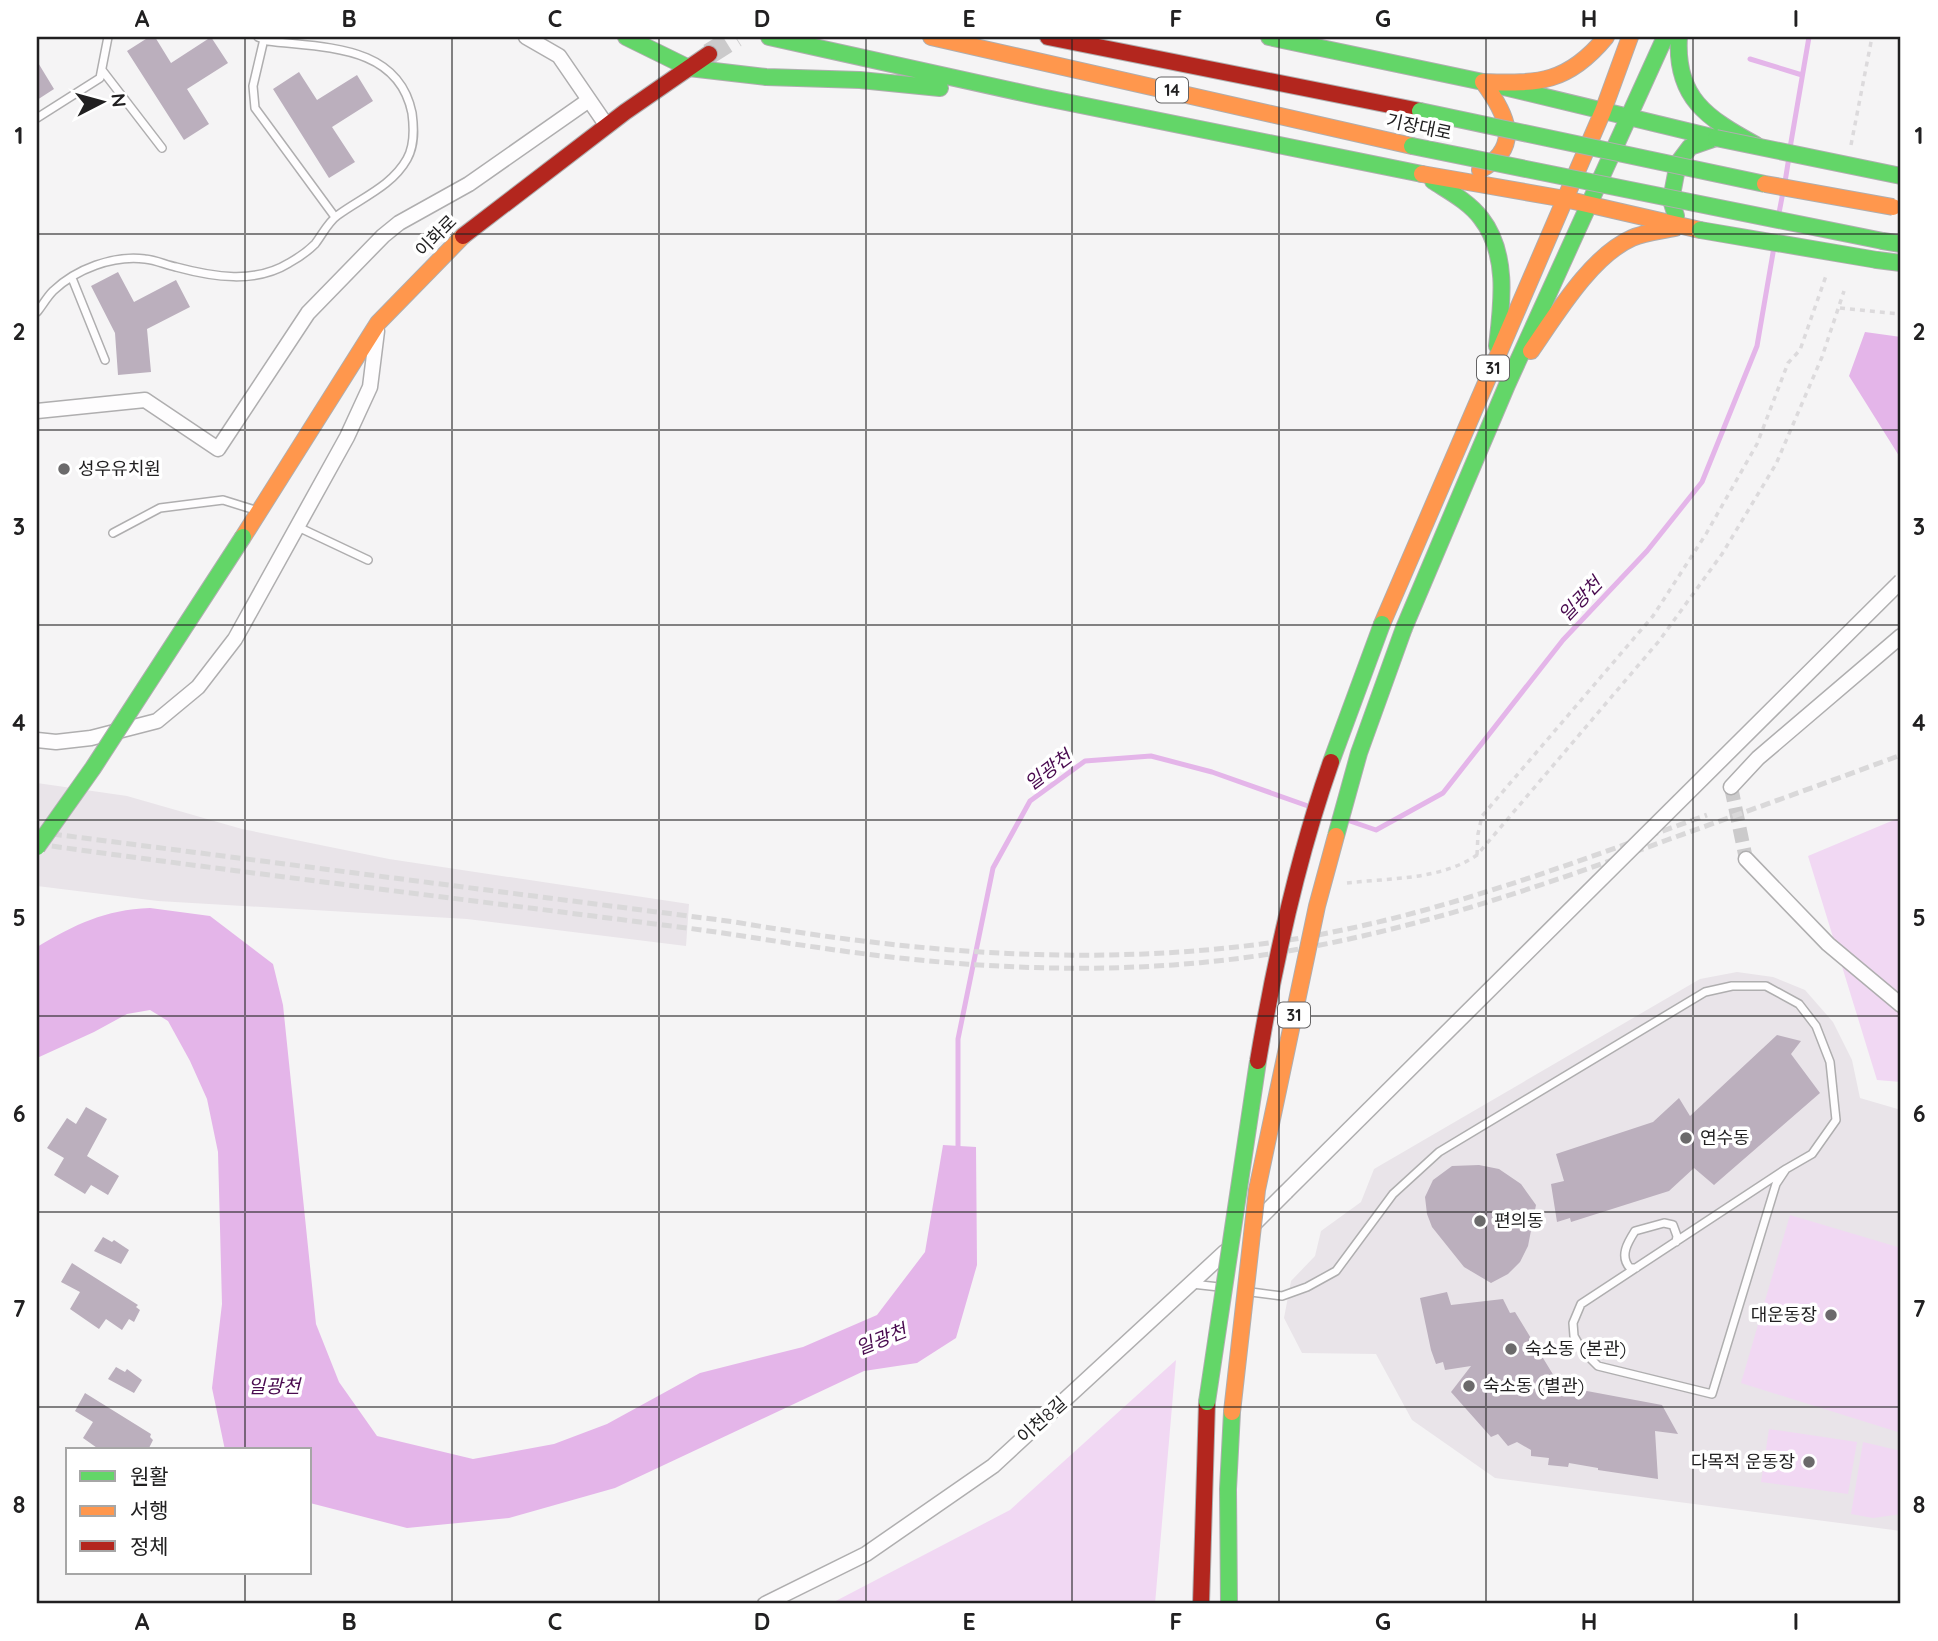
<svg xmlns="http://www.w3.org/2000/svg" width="1938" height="1641" viewBox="0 0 1938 1641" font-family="Quicksand,'Noto Sans KR',sans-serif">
<rect width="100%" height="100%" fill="#f5f4f5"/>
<path fill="#e9e4e9" d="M37,783L127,796L242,829L389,859L689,904L686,946L467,919L158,901L37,886Z
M1737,972L1773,977L1805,990L1833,1022L1852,1060L1860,1098L1901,1110V1531L1495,1478L1412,1420L1376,1354L1302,1353L1284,1318L1291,1281L1315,1256L1321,1231L1361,1202L1374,1169L1700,979Z"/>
<path fill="#f1d8f3" d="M1901,817V1082L1877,1080L1808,856Z
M1790,1215L1901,1248V1433L1741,1383Z
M1176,1360L1155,1604H830L1010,1510Z
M1769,1429L1857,1442L1848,1494L1761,1482Z
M1863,1442L1901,1451V1514L1873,1518L1851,1514Z"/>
<path fill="#e4b5e9" d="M1865,332L1901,337V459L1849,376Z
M150,908L210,916L273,964L283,1005L316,1324L339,1382L377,1436L473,1459L554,1444L607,1424L700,1373L803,1347L877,1315L925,1252L943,1145L976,1147L977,1265L956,1338L917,1363L864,1371L615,1488L509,1518L407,1528L310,1503V1450H225L212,1388L222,1304L218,1152L207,1099L190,1061L168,1021L150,1010L127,1014L94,1032L37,1058V947C76,924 104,910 150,908Z"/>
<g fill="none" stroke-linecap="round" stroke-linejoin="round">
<path stroke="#e4b5e9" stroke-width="5" d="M1750,59L1802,75
M1790,148L1809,37
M1785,182L1789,157
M1779,213L1783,192
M1350,821L1376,830L1443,793L1563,640L1647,551L1702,482L1757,346L1774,247
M958,1151V1039L993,868L1030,801L1085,761L1151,756L1212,772L1308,806"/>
</g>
<path fill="#bbafbd" d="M149,37H155L171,63L211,37L228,63L187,89L209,124L184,140L127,51Z
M37,61L54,89L37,100Z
M299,72L317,100L357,75L373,101L332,127L355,162L329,178L273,89Z
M118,272L134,302L176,280L190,307L147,329L151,372L118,375L115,333L91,286Z
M1777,1035L1801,1041L1791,1054L1820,1093L1714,1185L1694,1168L1669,1191L1571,1222L1570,1218L1557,1222L1551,1184L1564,1181L1556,1154L1653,1122L1679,1098L1690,1116Z
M86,1107L107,1119L87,1156L119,1176L108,1195L91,1185L85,1194L54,1175L64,1158L47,1148L67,1118L76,1124Z
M1479,1165L1499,1169L1521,1184L1536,1205L1528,1246L1520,1262L1508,1274L1491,1283L1464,1267L1432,1227L1427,1214L1425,1197L1433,1180L1452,1166Z
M103,1237L112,1242L114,1240L129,1250L121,1264L94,1251Z
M72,1263L138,1305L136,1307L140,1310L134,1322L129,1319L122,1330L106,1319L99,1329L70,1309L80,1292L61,1282Z
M1447,1292L1451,1305L1503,1299L1510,1313L1515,1312L1560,1386L1662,1405L1678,1434L1655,1431L1658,1479L1598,1470V1468L1569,1463L1568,1467L1548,1465L1549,1458L1531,1456V1450L1517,1442L1508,1446L1498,1434L1491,1437L1451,1392L1471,1366L1445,1370L1443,1362L1436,1364L1431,1350L1420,1298Z
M116,1367L125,1372L127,1369L142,1380L134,1393L108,1379Z
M85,1393L151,1434L150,1437L153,1440L148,1450H100L83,1438L93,1422L75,1411Z"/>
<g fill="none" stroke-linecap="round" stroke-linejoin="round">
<path stroke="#cbcacb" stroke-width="14" stroke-dasharray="14 7" stroke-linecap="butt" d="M1731,787L1746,859"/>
<path stroke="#cbcacb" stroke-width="21" stroke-dasharray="21 10" stroke-linecap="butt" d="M709,54L736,37"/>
<g stroke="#afaeaf" stroke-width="10">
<path id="lane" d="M264,39L253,86L255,108L335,217
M102,70L162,148
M37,118L100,78L108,37
M72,278L105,360
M37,312C42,306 47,297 53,291C76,269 113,255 145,259C156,260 166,265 176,267C213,277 255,284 289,263C298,258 308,251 315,244C322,235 328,222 338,215C361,198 392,186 407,159C415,145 414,128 412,113C398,44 323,48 268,41L258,37
M298,527L368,560
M113,533L160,508L223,500L255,510
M1636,1268H1630C1619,1256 1628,1242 1635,1231L1664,1223L1673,1225L1677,1236L1676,1242
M1192,1284L1219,1287
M1251,1292L1282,1296L1307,1287L1336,1271L1393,1194L1439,1152L1705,992L1732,986H1766L1799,1004L1816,1026L1830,1062L1836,1120L1812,1154L1786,1169L1776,1184L1712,1394L1598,1366L1582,1350L1574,1336L1573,1323L1581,1304L1786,1169"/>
</g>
<g stroke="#afaeaf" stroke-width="17">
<path id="street" d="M526,37L559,56L607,126
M37,411L145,400L218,449L308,313L383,236L399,223L469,184L589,100
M37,740L56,742L91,738L157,721L198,687L235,639L347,437L370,387L377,331
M1731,787L1758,758L1901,636
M1746,859L1828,944L1901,1005
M1255,1223L1286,1192
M765,1604L866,1554L993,1466L1225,1252"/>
</g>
<g stroke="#afaeaf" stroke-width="18">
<path id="fast" d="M626,37L689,68L766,77L860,80L940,88
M769,37L1041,97L1422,174
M1269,37L1483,82L1716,138
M1679,37C1675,98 1707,118 1756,145
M1433,181C1450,192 1469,202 1481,218C1509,254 1502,304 1497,346
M1676,216L1671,200L1678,163L1690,147L1716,138
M1883,241L1901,244
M1877,260L1901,263
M1404,628L1507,385L1665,37
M1229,1604L1228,1489L1232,1412"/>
</g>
<g stroke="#afaeaf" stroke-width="18">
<path id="slow" d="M931,37L1412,146
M1483,82C1539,84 1568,83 1606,37
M1480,170C1524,147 1506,113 1483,82
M1422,174L1565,199L1700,230
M1531,351C1556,315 1591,256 1632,238C1645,232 1661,231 1675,228
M243,537L378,323L463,236
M1382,624L1603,111L1630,37"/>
</g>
<g stroke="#afaeaf" stroke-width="18">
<path id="jam" d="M1048,37L1420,111
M463,236L625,112L709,54
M1201,1604L1207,1402"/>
</g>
<path stroke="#dcdadc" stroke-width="3.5" stroke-dasharray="5 5" stroke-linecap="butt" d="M1851,145L1872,37
M1840,308L1901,314
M1477,855L1478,834L1482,816L1653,616L1706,534L1757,444L1788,363L1800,350L1827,273
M1347,883C1390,878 1441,880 1477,855L1659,641L1722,554L1776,464L1822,357L1844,291"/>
<use href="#lane" stroke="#fefdfe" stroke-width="7"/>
<use href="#street" stroke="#fefdfe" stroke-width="14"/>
<use href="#fast" stroke="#63d668" stroke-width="16"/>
<use href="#slow" stroke="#ff974d" stroke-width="16"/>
<use href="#jam" stroke="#b3261e" stroke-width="16"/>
<path stroke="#d9d8d9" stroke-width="5" stroke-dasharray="10 5" stroke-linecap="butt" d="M37,832L735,922C908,952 1085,967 1261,944C1415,924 1562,867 1707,815
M37,844C245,873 454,898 663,925C723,932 783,943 843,951C982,970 1124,976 1263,955C1403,934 1535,889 1667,840C1745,812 1823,784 1901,755"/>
<g stroke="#afaeaf" stroke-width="17" stroke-linecap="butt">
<path id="street-bridge" d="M1286,1192L1901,581"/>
</g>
<g stroke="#afaeaf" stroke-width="18" stroke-linecap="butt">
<path id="fast-bridge" d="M1420,111L1765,184
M1716,138L1901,176
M1412,146L1883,241
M1700,230L1877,260
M1331,762L1382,624
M1336,836L1359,753L1404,628
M37,847L93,768L243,537
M1207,1402L1258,1061"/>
</g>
<g stroke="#afaeaf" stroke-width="18" stroke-linecap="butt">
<path id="slow-bridge" d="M1765,184L1893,207
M1232,1412L1257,1190L1317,906L1336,836"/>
</g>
<g stroke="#afaeaf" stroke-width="18" stroke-linecap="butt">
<path id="jam-bridge" d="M1258,1061C1275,960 1297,859 1331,762"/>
</g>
<use href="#street-bridge" stroke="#fefdfe" stroke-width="14"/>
<use href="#fast-bridge" stroke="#63d668" stroke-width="16"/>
<use href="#slow-bridge" stroke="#ff974d" stroke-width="16"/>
<use href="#jam-bridge" stroke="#b3261e" stroke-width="16"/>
</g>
<path fill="none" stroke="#212021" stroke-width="2" stroke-opacity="0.55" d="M245,37V1450M452,37V1604M659,37V1604M866,37V1604M1072,37V1604M1279,37V1604M1486,37V1604M1693,37V1604M37,234H1901M37,430H1901M37,625H1901M37,820H1901M37,1016H1901M37,1212H1901M37,1407H1901M245,1573V1604"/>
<g fill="#6b6a6b" stroke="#fff" stroke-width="2.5">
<circle cx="64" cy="469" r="7"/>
<circle cx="1686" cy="1138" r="7"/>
<circle cx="1480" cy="1221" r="7"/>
<circle cx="1831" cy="1315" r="7"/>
<circle cx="1511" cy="1349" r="7"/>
<circle cx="1469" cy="1386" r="7"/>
<circle cx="1809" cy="1462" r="7"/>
</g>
<g text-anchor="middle" stroke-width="7" stroke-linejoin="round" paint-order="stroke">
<g fill="#fff" stroke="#646364" stroke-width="2">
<rect x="1156" y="77.5" width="32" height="25" rx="5"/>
<rect x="1477" y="355.5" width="32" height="25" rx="5"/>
<rect x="1278" y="1002.5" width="32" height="25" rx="5"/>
</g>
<g font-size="16" font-weight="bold" fill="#212021">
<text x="1172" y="96">14</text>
<text x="1493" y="374">31</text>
<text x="1294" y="1021">31</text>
</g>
<g font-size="18" fill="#212021" stroke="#fff">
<text transform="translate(1419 127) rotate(12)" y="6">기장대로</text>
<text transform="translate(436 236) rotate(-45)" y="6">이화로</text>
<text transform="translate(1042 1420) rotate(-42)" y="6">이천8길</text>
</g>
<g font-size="18" fill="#212021" stroke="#fff" text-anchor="start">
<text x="78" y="475">성우유치원</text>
<text x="1700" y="1144">연수동</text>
<text x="1494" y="1227">편의동</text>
<text x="1817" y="1321" text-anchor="end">대운동장</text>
<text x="1525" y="1355">숙소동 (본관)</text>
<text x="1483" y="1392">숙소동 (별관)</text>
<text x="1795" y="1468" text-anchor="end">다목적 운동장</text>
</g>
<g font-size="19" font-style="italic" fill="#490a4f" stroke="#fff">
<text transform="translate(1580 599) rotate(-46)" y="7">일광천</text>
<text transform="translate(1048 770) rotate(-37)" y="7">일광천</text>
<text transform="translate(881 1339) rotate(-22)" y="7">일광천</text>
<text x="274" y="1393">일광천</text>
</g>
</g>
<rect width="1938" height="1641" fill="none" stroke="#ffffff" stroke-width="77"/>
<rect x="66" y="1448" width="245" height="126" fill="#ffffff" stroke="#a6a6a6" stroke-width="2"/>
<rect x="80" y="1471" width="35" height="10" fill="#63d668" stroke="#a6a6a6" stroke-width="2"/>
<text x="130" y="1484" font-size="21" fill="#212021">원활</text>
<rect x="80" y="1506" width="35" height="10" fill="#ff974d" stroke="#a6a6a6" stroke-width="2"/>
<text x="130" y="1518" font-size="21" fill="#212021">서행</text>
<rect x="80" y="1541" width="35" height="10" fill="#b3261e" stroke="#a6a6a6" stroke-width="2"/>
<text x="130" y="1554" font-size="21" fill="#212021">정체</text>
<g transform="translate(102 102) rotate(84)" stroke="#ffffff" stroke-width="5" paint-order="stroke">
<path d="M0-5L12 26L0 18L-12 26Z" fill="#212021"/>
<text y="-10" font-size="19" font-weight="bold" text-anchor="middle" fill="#212021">N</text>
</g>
<rect x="38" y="38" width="1861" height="1564" fill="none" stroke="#212021" stroke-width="2.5"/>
<g font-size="23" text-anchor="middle" font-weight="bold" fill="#212021">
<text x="142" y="27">A</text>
<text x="349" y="27">B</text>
<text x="555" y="27">C</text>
<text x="762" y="27">D</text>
<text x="969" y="27">E</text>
<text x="1176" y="27">F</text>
<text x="1383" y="27">G</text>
<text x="1589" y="27">H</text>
<text x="1796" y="27">I</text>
<text x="19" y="144">1</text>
<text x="1919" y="144">1</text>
<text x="19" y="340">2</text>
<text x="1919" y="340">2</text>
<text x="19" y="535">3</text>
<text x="1919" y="535">3</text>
<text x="19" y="731">4</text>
<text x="1919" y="731">4</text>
<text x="19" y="926">5</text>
<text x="1919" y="926">5</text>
<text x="19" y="1122">6</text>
<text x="1919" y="1122">6</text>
<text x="19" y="1317">7</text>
<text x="1919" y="1317">7</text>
<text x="19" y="1513">8</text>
<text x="1919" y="1513">8</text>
<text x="142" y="1630">A</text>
<text x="349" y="1630">B</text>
<text x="555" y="1630">C</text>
<text x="762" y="1630">D</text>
<text x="969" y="1630">E</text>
<text x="1176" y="1630">F</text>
<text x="1383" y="1630">G</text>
<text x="1589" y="1630">H</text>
<text x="1796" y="1630">I</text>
</g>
</svg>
